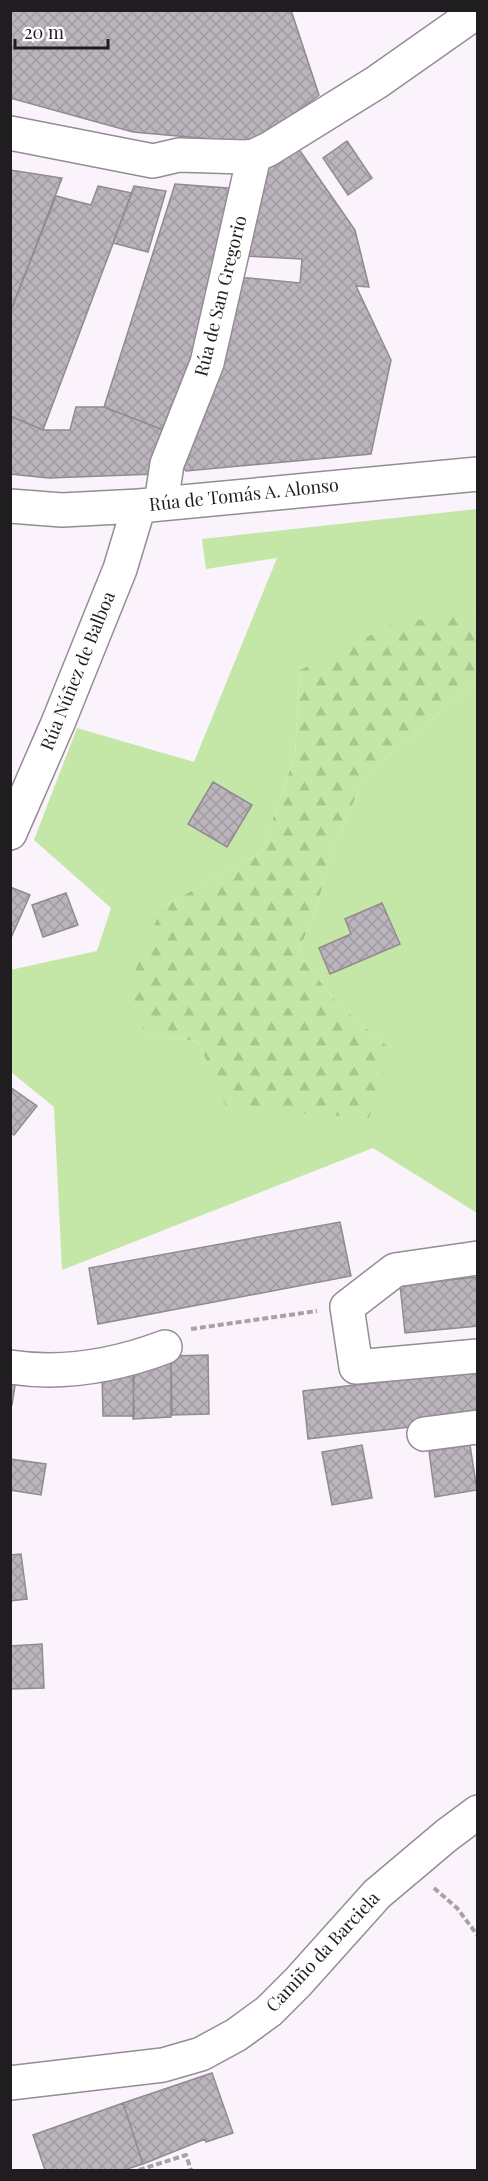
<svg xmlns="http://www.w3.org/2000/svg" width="488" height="2181" viewBox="0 0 488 2181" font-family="'Playfair Display',serif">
<defs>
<pattern id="forest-firs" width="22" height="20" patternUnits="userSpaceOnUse" patternTransform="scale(1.5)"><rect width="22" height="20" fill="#c4e6a6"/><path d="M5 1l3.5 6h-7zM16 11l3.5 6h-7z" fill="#a8c58e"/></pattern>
<pattern id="building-cross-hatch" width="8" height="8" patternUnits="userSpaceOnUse" patternTransform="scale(1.5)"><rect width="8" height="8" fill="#bbb4bc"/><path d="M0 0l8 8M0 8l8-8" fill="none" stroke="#a09aa1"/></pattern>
</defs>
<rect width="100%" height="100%" fill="#fbf3fb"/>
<path fill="#c4e6a6" d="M477,509V622L474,613L300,670L295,755L261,853L162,907L147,1036L198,1041L228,1108L391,1049L338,1004L298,953L316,909L333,849L365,776L477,681V1213L373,1148L62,1270L54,1107L11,1072L10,970L97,951L111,908L34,840L77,728L194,762L277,558L206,569L202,539Z"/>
<path fill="url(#forest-firs)" d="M474,613L477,622V681L365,776L333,849L316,909L298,953L338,1004L391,1049L369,1118L227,1108L198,1041L146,1036L127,990L162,907L261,853L295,755L300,670L395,623Z"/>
<path fill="url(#building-cross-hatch)" stroke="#918a91" stroke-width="1.5" d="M10,10H291L319,95L256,143L133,132L10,98Z
M347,141L372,178L348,195L323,158Z
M298,148L355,230L369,287L356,286L391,360L371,454L186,471L179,462L239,277L300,283L302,259L244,256L262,171Z
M10,170L62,178L10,313Z
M175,184L240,189L171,433L104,407Z
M98,186L132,193L43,430L10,416V313L56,196L91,205Z
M134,186L166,191L148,252L113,243Z
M76,407H104L171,433L155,474L49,478L10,474V416L43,430H70Z
M213,782L252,805L227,847L188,824Z
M10,887L30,895L10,940Z
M66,893L78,925L43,937L32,905Z
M382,903L400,944L330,974L319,948L351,934L345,919Z
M10,1087L37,1106L14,1135L10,1132Z
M340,1222L351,1276L98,1324L89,1268Z
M478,1277V1326L405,1333L400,1285Z
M208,1355L209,1414L172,1415L171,1356Z
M171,1360V1417L133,1419L134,1367Z
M478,1371V1419L308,1439L303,1391Z
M102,1375H133L134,1416H103Z
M10,1378L16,1379L12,1405H10Z
M362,1445L372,1498L332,1505L322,1452Z
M470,1445L477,1490L435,1497L429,1451Z
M10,1459L46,1464L41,1495L10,1490Z
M21,1554L27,1599L10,1601V1555Z
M42,1644L44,1688L10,1689V1646Z
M212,2073L233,2133L206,2142L205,2139L143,2164L123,2103Z
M123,2103L143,2164L124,2170H45L33,2135Z"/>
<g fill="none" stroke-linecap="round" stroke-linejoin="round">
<g stroke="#948d94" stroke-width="36">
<path id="minor" d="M10,133L153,161L179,155L245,157L254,156L269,149L377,82L478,11
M161,503L167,464L207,363L254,156
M10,506L62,510L139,506L478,474
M10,833L58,723L120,569L139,506
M478,1258L395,1270L347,1307L356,1367L478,1356
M10,1367C62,1375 117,1365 165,1347
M424,1434L478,1427
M10,2083L163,2065L201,2054L236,2035L269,2011L298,1982L377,1894L447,1835L478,1812"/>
</g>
<path stroke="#a8a2a8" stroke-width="4" stroke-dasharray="6 3" stroke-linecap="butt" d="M191,1329L317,1311
M434,1888L457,1908L478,1936
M139,2170L186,2155L191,2170"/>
<use href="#minor" stroke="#fff" stroke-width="33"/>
</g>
<g text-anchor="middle" stroke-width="6" stroke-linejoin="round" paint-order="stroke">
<g font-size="18" fill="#1f1d1f" stroke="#fff">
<text transform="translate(221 296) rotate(-76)" y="6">Rúa de San Gregorio</text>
<text transform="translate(244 495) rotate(-6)" y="6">Rúa de Tomás A. Alonso</text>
<text transform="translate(78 671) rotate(-68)" y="6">Rúa Núñez de Balboa</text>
<text transform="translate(323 1952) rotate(-47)" y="6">Camiño da Barciela</text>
</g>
</g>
<rect width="488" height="2181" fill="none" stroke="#1f1d1f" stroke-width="24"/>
<path d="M15 39v9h93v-9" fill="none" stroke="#1f1d1f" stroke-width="3"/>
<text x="24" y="39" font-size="18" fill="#1f1d1f" stroke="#ffffff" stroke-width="4.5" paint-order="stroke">20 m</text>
</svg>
